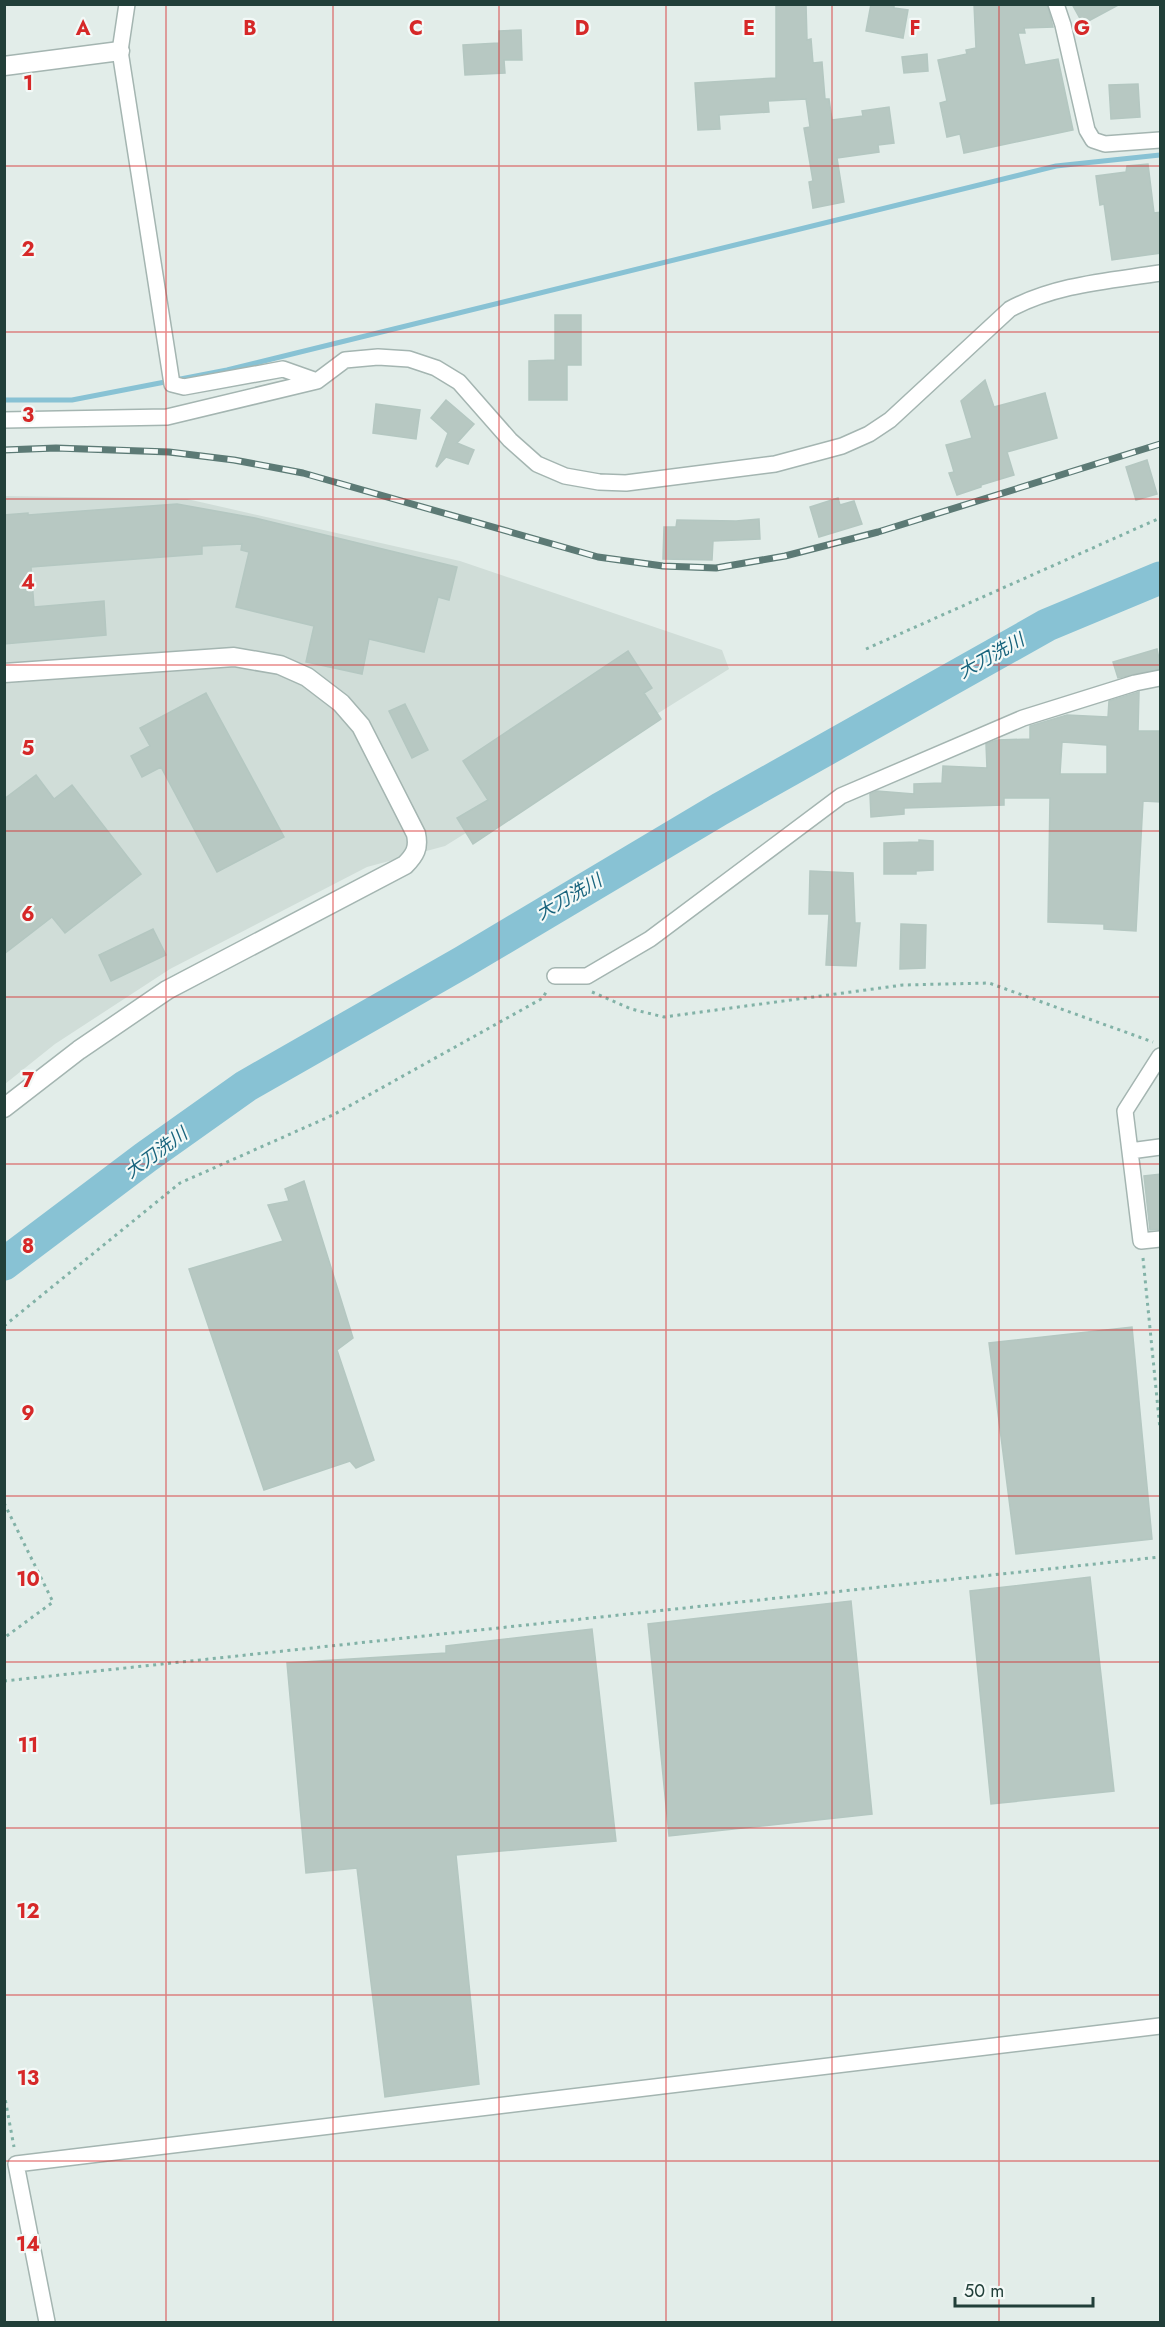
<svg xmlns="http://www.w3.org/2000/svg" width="1165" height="2327" viewBox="0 0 1165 2327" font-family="Jost,'Noto Sans JP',sans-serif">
<rect width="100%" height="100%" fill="#e2ede9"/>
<path fill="#d0ddd8" d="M5,496L187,499L460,561L722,650L729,669L445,846L367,867L170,969L55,1044L5,1084Z"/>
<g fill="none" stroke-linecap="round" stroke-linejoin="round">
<path stroke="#88c2d4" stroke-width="5" d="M4,400H72L227,370L1056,166L1160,155"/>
<path stroke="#88c2d4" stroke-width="33" d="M4,1264L146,1157L246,1086L463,962L720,809L1047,625L1160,578"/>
</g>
<path fill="#b7c8c2" stroke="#b4c7c1" stroke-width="1.5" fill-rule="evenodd" d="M776,4H806L807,40L811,39L813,63L822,62L825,99H829L832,120L863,116L862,111L889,107L894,143L878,145L879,152L837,158L844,202L813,208L809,182L813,181L804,128L810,127L806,99L768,101L769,112L719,115L720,129L698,130L695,83L776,78Z
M871,4H894V8L908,10L903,38L866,31Z
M974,4H1047L1053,27L1024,28L1025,33H1018L1025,65L1058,59L1073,130L964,153L960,134L947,137L940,103L947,101L938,60L967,54L966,50L976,48Z
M1072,4H1120L1083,24Z
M521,30L522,60H504L505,73L465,75L463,45L499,43V31Z
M927,54L928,71L904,73L902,57Z
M1138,84L1140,117L1111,119L1109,85Z
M1148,164L1154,213L1161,212V253L1112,260L1104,204L1100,205L1096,176L1126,172L1127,166Z
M555,315H581V365H567V400H529V361L555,360Z
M985,380L994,407L1045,393L1057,438L1007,452L1014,475L981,485V487L957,495L949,473L954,472L946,445L972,438L961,401Z
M446,400L474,424L457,443L474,450L468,464L446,457L437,467L436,466L448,433L431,418Z
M376,404L420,410L416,439L373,433Z
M1147,460L1157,494L1136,500L1126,467Z
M838,498L840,505L854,501L862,524L819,537L810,507Z
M177,504L255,518L457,567L449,600L438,597L424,652L369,639L362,674L306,662L314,626L236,607L249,552L241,550L242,544L202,546V554L31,567L34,607L104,601L106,635L4,644V515L28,513V515Z
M759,519L760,539L713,541L712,560L663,559L664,527H676L677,520L736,521Z
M1157,649L1161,669L1118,678L1113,662Z
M628,651L652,688L644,693L661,719L473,844L457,818L488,800L463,761Z
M1139,692L1138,731H1161V802L1143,801L1136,931L1104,929V924L1048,922L1050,798H1004V805L904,808V814L871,817L870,794L877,791L914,794V784L942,783L943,766L987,768L986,744L997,740L1030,739V726L1067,715L1108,717L1109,701ZM1062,742L1107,745V774H1060Z
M206,693L284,837L217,872L161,767L142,777L131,756L150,746L140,728Z
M405,704L428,750L412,758L389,711Z
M36,775L54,799L72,785L141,874L65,933L52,917L4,954V799Z
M919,840L933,841V870L916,871V874H884V843L919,842Z
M810,871L853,873L855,923H860L856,966L826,965L829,914H809Z
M901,924L926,925L925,968L900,969Z
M153,929L166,955L111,981L99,955Z
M1161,1174V1229L1150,1230L1144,1176Z
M304,1181L353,1338L337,1350L374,1460L356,1468L350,1461L264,1490L189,1269L283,1241L268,1205L289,1201L285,1189Z
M1132,1327L1152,1539L1016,1554L989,1343Z
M1090,1577L1114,1791L991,1804L970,1591Z
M851,1601L872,1814L669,1836L648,1624Z
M592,1629L616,1841L456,1855L479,2084L385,2097L357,1868L306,1873L287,1663L446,1653V1646Z"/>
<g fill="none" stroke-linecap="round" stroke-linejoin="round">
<g stroke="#a4b5b1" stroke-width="18">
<path id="minor" d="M127,4L120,51L172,384L184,387L283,369L317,381
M1056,4L1063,25L1087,130L1093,140L1105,144L1160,140
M4,420L167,417L317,381L345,360L378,357L409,359L436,368L459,382L510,440L537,464L565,476L599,482L626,483L775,464L842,446L869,434L890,420L1010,309C1057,284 1109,281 1160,273
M555,976H587L650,939L841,796L1023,718L1135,683L1160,678
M1160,1056L1125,1111L1141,1241L1160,1239
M1130,1151L1160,1147
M47,2322L16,2164L1160,2026"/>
</g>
<g stroke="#a4b5b1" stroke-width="21">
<path id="tertiary" d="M4,66L120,51
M4,673L234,657L280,665L307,677L341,703L361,726L416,834C419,848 415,855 405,865L167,990L79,1050L4,1108"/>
</g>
<path stroke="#82b2a7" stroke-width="3" stroke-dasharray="3 4.5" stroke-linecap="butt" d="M866,649L1160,518
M592,992L631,1009L664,1017L903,985L989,983L1153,1042
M1143,1258L1160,1429
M4,1326L180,1183L333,1115L543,998L547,990
M4,1503L53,1602L4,1638
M4,1681L1160,1557
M4,2093L14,2147"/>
<use href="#minor" stroke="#fff" stroke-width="15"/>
<use href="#tertiary" stroke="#fff" stroke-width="18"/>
<g stroke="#5c7a75" stroke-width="7">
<path id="rail" d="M4,450L56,448L169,452L234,460L303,473L598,557L663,566L716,568L785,556L878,532L1160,444"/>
</g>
<use href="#rail" stroke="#f3f9f7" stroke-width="4.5" stroke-dasharray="14" stroke-linecap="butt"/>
</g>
<path fill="none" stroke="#d62828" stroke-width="1.5" stroke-opacity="0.55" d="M166,4V2322M333,4V2322M499,4V2322M666,4V2322M832,4V2322M999,4V2322M4,166H1160M4,332H1160M4,499H1160M4,665H1160M4,831H1160M4,997H1160M4,1164H1160M4,1330H1160M4,1496H1160M4,1662H1160M4,1828H1160M4,1995H1160M4,2161H1160"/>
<g text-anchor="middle" stroke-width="4.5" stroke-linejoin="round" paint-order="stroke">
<g font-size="18" font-style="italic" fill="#19647d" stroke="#f3f9f7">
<text transform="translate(991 656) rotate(-29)" y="6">大刀洗川</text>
<text transform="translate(569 897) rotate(-30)" y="6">大刀洗川</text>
<text transform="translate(156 1153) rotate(-36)" y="6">大刀洗川</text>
</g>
</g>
<g font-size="20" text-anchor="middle" font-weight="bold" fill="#d62828" stroke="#f3f9f7" stroke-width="4.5" stroke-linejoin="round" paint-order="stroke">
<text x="83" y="35">A</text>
<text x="250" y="35">B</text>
<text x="416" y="35">C</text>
<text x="582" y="35">D</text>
<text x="749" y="35">E</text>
<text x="915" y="35">F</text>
<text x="1082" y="35">G</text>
<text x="28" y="90">1</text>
<text x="28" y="256">2</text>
<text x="28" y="422">3</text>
<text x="28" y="589">4</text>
<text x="28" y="755">5</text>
<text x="28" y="921">6</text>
<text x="28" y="1087">7</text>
<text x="28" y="1253">8</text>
<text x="28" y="1420">9</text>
<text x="28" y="1586">10</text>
<text x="28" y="1752">11</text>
<text x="28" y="1918">12</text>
<text x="28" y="2085">13</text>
<text x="28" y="2251">14</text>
</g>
<rect width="1165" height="2327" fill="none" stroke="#213f39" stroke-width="12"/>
<path d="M955 2297v9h138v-9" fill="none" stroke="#213f39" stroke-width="3"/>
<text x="964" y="2297" font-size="18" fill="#213f39" stroke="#f3f9f7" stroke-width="4.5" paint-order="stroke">50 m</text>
</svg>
